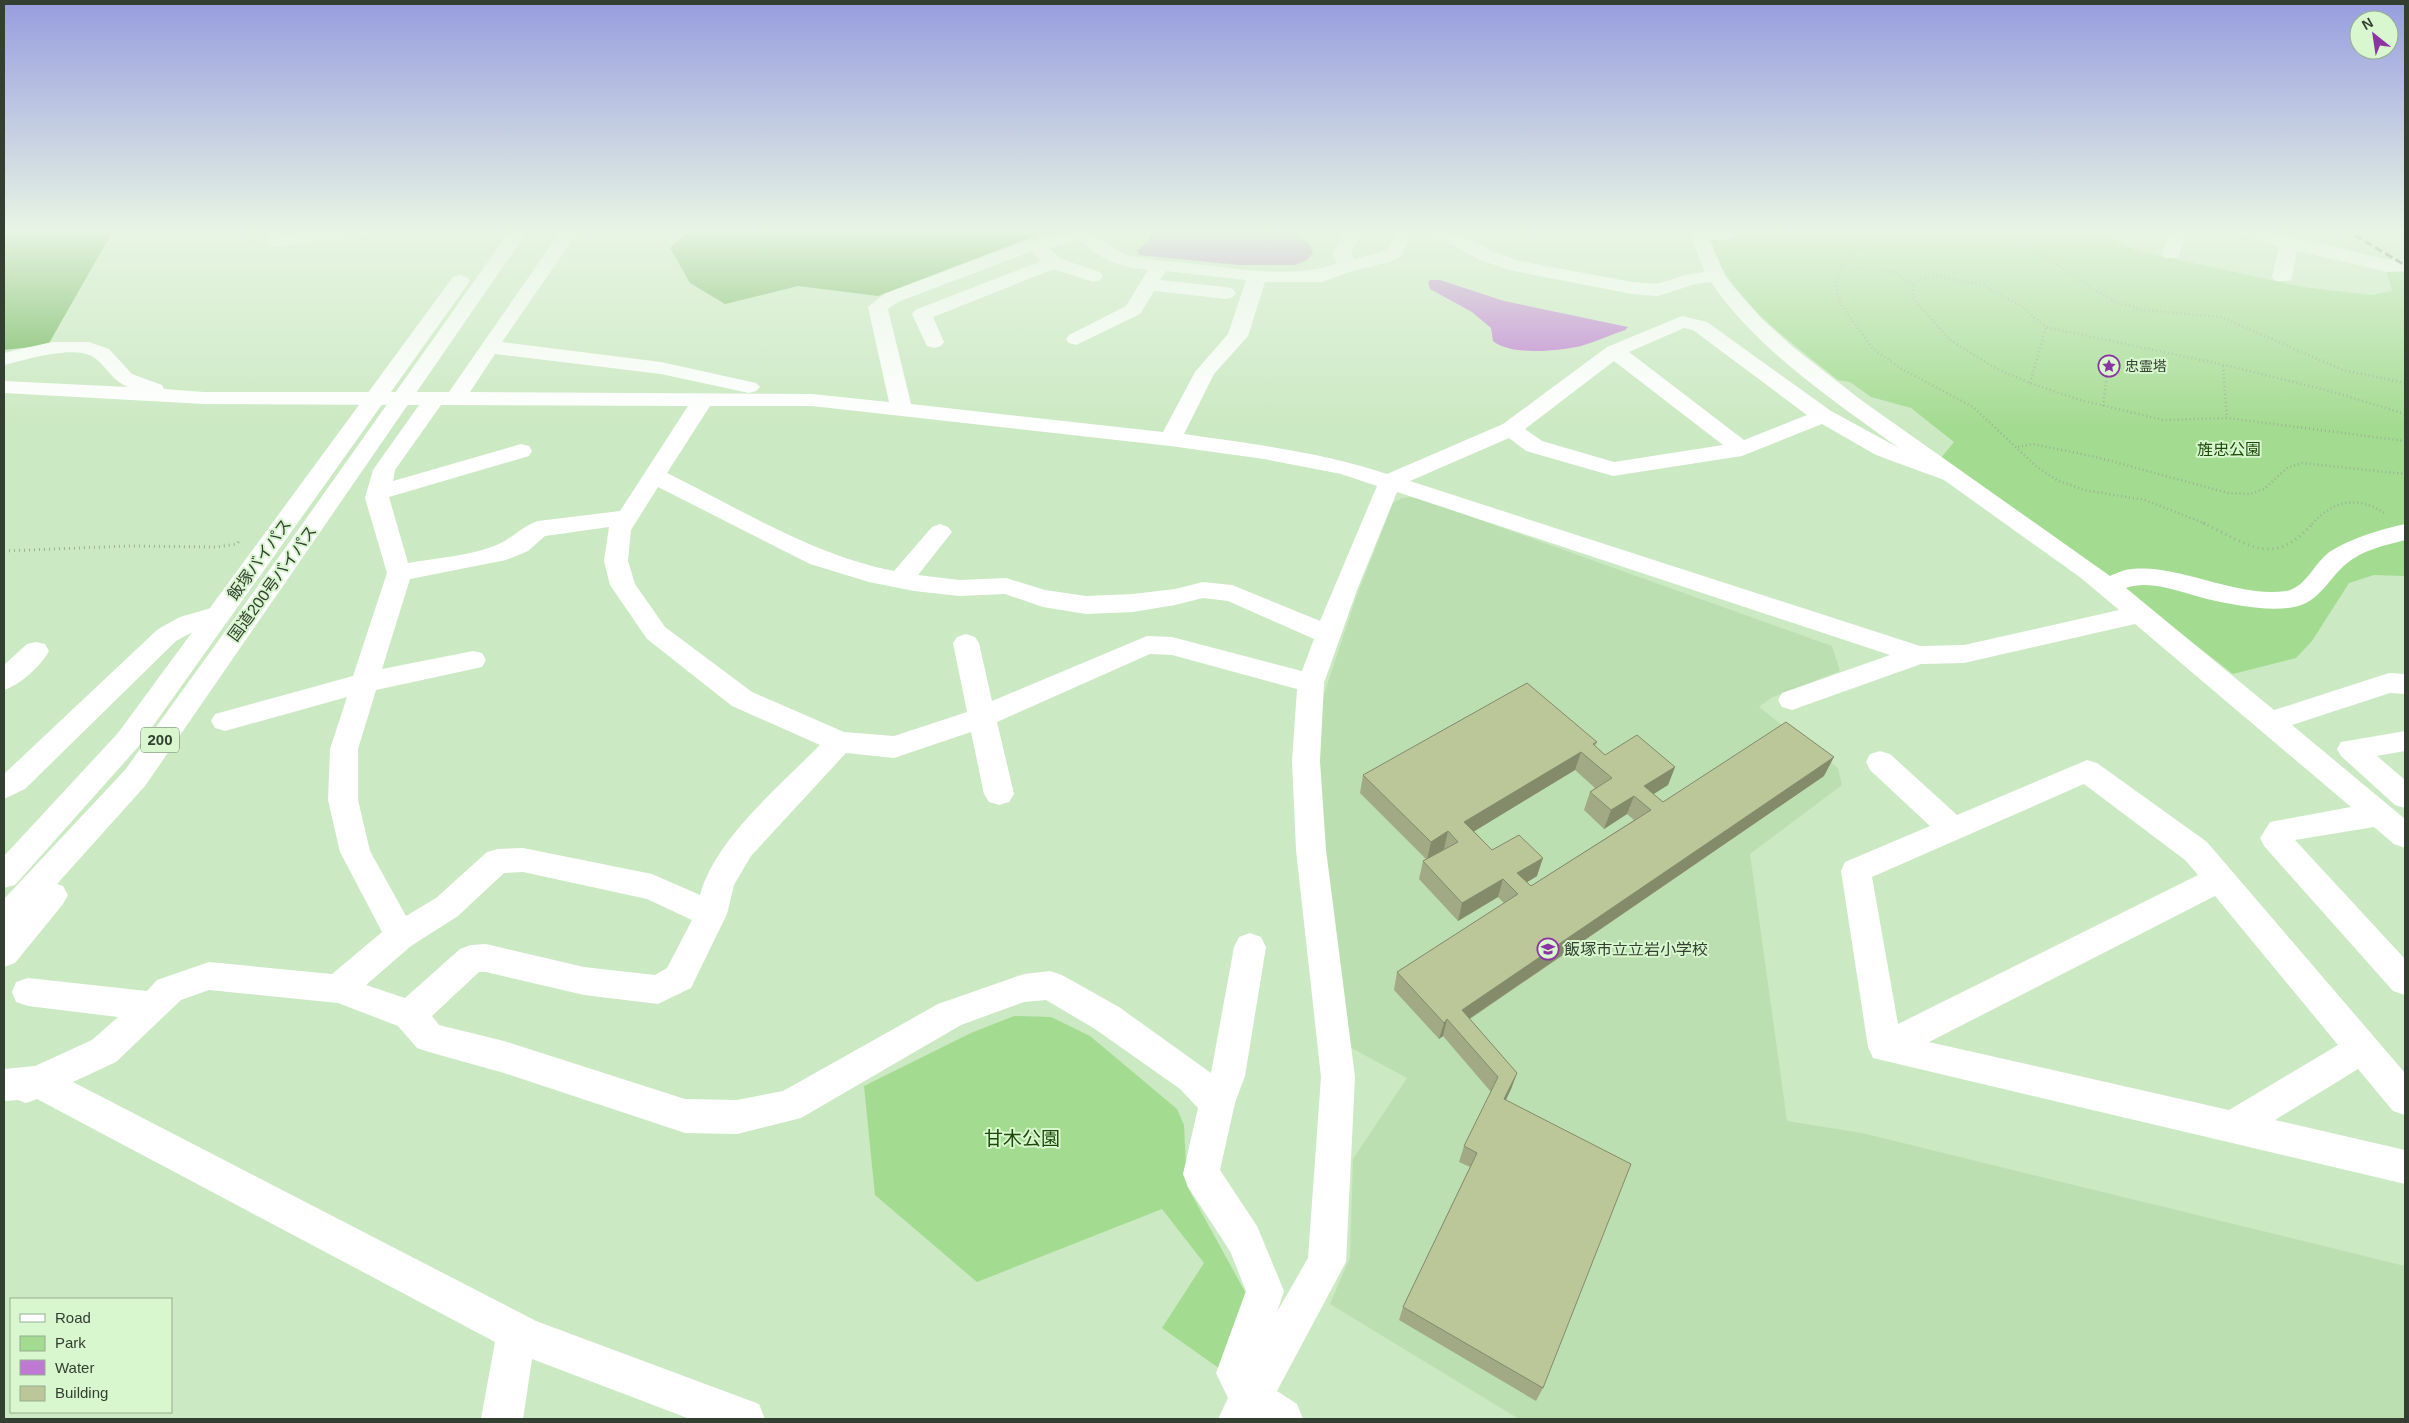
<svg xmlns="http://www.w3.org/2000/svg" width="2409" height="1423" viewBox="0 0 2409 1423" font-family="Helvetica,'Noto Sans JP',sans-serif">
<rect width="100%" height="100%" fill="#cbe9c2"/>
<path fill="#bcdfb2" d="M1416,497L1832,646L1840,671L1771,698L1759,707L1838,768L1842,785L1750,854L1787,1121L1862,1133L2405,1266V1419H1519L1330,1304L1350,1257L1353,1159L1407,1078L1344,1044L1319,813V732L1324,694L1356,598L1393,503L1402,498Z"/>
<path fill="#a3db90" d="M1754,229L1794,231L1820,229H2088L2138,251L2303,287L2371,295L2392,291L2386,270L2405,272V576L2374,575L2349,583L2312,641L2296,658L2233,674L2096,567L1941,458L1954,442L1911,408L1871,397L1850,382L1838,380C1788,340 1731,301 1708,239C1726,241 1737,237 1754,229Z
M1014,1016L1051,1017L1090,1036L1177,1109L1184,1125L1187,1186L1250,1301L1223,1371L1162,1328L1204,1263L1162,1209L977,1282L875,1195L864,1086L971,1033Z"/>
<path fill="#6eb357" d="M4,229H114L48,345L4,350Z
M691,229H1053L878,296L798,286L725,304L690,283L670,248Z"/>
<path fill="#be7ad2" d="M1151,229H1293V232L1310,245L1313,253L1307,260L1295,265H1239L1139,255L1137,251L1149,240Z
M1430,280H1440L1504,301L1628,327L1625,330C1610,335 1595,342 1581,346C1559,351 1511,356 1493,341L1491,328L1472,312L1430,289L1428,282Z"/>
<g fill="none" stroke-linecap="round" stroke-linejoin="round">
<path stroke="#9ab393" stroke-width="2.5" stroke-dasharray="1 3" stroke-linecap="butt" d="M1859,229V247L1840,270L1836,288L1842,306L1873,349L1900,368L1973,407L2037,467L2057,480L2084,490L2145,500L2206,524
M1969,229L2004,243L2026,245
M1994,229L2027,245L2095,290L2119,303L2144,310L2221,317L2343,370L2405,383
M1841,266L1895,272L1913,285
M2223,366L2227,418
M2030,383L2046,327
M2103,406L2107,374
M2405,414L2337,393L2238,368L2046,327L2020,305L1985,286L1936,276L1920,279L1913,285V298L1949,339L1993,367L2030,383L2080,400L2163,420L2227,418L2405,441
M2018,447L2033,444L2096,457L2228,493L2250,494L2264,489L2287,468L2302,463L2405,474
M2312,524C2334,500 2357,495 2386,514"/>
<path stroke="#9ab393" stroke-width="3" stroke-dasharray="1 4" stroke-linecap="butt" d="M2203,523C2248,544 2273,569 2313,523
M4,551L128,546L217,547L237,544L239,541"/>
<path fill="#fff" fill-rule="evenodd" d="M268,229H286L285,234L331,229H389L386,233L380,234L275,247L269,245L266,241Z
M562,229H580L502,342L661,362L756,383L760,387L756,391L749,393L661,374L495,354L470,392L812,394L889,402L868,307L884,294L1014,245L1082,229C1095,229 1113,252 1131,256C1149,260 1169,261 1188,263C1233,268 1294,280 1337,263L1333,253L1346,229H1364L1351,253L1354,259L1382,252L1388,248L1398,229H1441L1465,237L1494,252L1520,261L1632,282L1657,284L1685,275L1705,272L1690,235L1691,229H1745L1730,239L1710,240L1725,276L1732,285L1762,319L1793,347L1861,400L2110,576C2117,573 2125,569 2132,569C2180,564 2236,598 2286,591C2306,588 2315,561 2331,551C2354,537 2379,530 2405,524V540C2386,545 2362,550 2346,564C2329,578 2319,603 2294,607C2268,612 2234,605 2207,599C2182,593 2151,579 2126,588L2274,710L2389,673L2405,674V694L2390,693L2292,725L2405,819V848L2394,844L2374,827L2295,840L2405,959V995L2393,991L2264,846L2260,838L2270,822L2351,807L2135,624L1964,663L1921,664L1792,710L1782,707L1778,700L1782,693L1890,655L1397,492L1357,590L1324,683L1320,761L1326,850L1355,1077L1346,1262L1277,1391L1297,1404L1303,1419H1218L1228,1398L1216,1373L1246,1291L1230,1251L1188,1187L1183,1174L1198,1108L1180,1089L1095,1029L1046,1000L1024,1002L961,1025L801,1118L737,1134L685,1133L504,1073L429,1052L417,1048L398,1026L338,1003L209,990L181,1000L116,1062L73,1082L536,1321L759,1404L765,1419H690L532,1359L523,1419H481L495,1342L37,1099L26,1103L18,1100L4,1101V1069L35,1066L92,1040L118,1017L28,1006L16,1002L12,992L16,982L28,978L147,991L157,980L209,962L332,974L382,932L340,852L328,800L330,749L347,697L225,731L215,728L211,721L215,714L353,676L387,573L365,498L373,470L419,405L204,404L4,393V381L128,387C113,381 108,369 96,359C77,343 26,360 4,365V353L52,342H89L109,349L132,374L162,385L164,389L204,392H449ZM1417,233L1453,245L1480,260L1509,270L1632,294L1658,296L1695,284L1711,282C1756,349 1834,401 1899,448L1831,411L1707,322L1682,316L1607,347L1503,424L1387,474C1321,452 1252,444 1184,434L1214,374L1248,336L1265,282H1322L1352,271L1390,262L1400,257L1411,237ZM1080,240C1099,260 1121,267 1148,270L1126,306L1069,335L1066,339L1069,343L1076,345L1140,314L1154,291L1226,299L1233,297L1236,293L1233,289L1226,287L1160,280L1166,271L1246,280L1228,334L1195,372L1163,432L911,404L888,309L898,302L1027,253L1032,252L1041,261L915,310L912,314L927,346L934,348L941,346L944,342L933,317L1054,269L1093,282L1100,280L1103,276L1100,272L1061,259L1049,248ZM1684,328L1693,330L1807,415L1744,440L1629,352ZM1614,361L1723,445L1614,462L1542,441L1525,429ZM441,405L688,406L620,511L538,521C522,526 511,540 494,546C468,556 436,558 408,563L389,497L529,456L532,451L529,446L521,444L393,481L395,470ZM710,406H812L1170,446L1264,459L1341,474L1377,486L1320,621L1232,585L1203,582L1175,589L1133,594L1086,596L1045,590L1006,578L959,580L918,575L952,532L948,527L940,524L932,527L894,571C813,555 740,509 667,473ZM1822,424L1876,455L1944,480L2081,578L2119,610L1964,645L1920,646L1410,481L1509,438L1526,451L1613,476L1742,456ZM658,487L810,564L869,582L914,591L959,596L1005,594L1043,607L1086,614L1133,612L1175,605L1203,598L1228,601L1314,639L1302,671L1172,637L1147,636L992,701L979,643L975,637L966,634L957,637L953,643L967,712L894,736L844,732L752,692L665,627L635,584L628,561L631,530ZM609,527L604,561L610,585L647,639L732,706L820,745C780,786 715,839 700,895L652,874L523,848L498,849L487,852L436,898L406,916L370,851L358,800V749L376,690L473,669L482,667L486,660L482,653L473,651L382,669L410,579L506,560L528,551L545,536ZM1150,654L1172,655L1297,689L1292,761L1296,850L1321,1077L1308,1258L1277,1312L1284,1291L1257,1226L1220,1170L1235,1103L1245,1076L1266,947L1261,937L1250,933L1239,937L1234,947L1211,1073L1119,1007L1062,975L1050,971L1024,974L938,1004L783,1091L737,1100L685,1099L504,1041L439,1025L432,1016L479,972H486L584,995L658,1004L691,988L727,914L734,885L751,856L846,753L894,758L971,732L984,794L989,802L999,805L1009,802L1014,794L997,722ZM523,872L647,899L692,920L667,968L655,975L584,967L486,944L471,945L460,949L405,998L366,985L411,946L458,916L504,873Z
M2171,229H2189L2178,258H2164L2162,254Z
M2232,229H2261L2388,260L2405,259V271L2388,272L2297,251L2292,277L2289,281H2275L2272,277L2279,246L2235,233Z
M218,606L227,609L231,615L227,621L198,629L176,641L25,789L4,799V774L158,629L180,617Z
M36,642L45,644L49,651C41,666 20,685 4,690V665L27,644Z
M2405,731V751L2377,756L2405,780V808L2395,805L2341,756L2337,749L2341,742Z
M1880,751L1890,754L1957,815L2087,760L2097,763L2207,842L2405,1073V1115L2393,1111L2358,1069L2275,1120L2405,1150V1184L1873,1058L1868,1047L1841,871L1845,862L1930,826L1870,770L1866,762L1870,754ZM2084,784L2185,860L2198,875L1898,1024L1872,877ZM2215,896L2338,1045L2229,1110L1929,1042Z"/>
<path fill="#fff" fill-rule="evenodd" d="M511,229H529L145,786L57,884L63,886L68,895L63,904L15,963L4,967V899L125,770L291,540Z
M460,275L467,277L470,281L138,747L15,885L4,888V856L118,733L453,277Z"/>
<path stroke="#4c5b48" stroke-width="3" stroke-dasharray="8 4" stroke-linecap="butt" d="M2344,229L2405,265"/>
</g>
<path fill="#a1aa84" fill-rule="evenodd" d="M1597,742L1595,746L1605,755L1675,767L1668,785L1653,794L1663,802L1824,776L1470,1019L1517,1073L1511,1089L1506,1100L1543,1388L1536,1401L1399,1320L1403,1307L1470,1167L1459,1162L1464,1146L1491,1092L1443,1036L1439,1039L1394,990L1397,972L1504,903L1498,897L1458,921L1419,879L1423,861L1426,859L1360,793L1363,775ZM1575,770L1595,788L1590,792L1584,810L1604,829L1627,814L1634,820L1531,886L1527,882L1537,876L1492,850L1474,831Z"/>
<path fill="#838b6b" d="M1581,752L1575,770L1460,840L1464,822Z
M1834,757L1824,776L1457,1027L1462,1010Z
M1675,767L1668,785L1641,802L1644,786Z
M1634,796L1627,814L1604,829L1611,810Z
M1448,831L1444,849L1427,860L1431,842Z
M1543,858L1537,876L1514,890L1517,873Z
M1503,879L1498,897L1458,921L1462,903Z
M1447,1019L1443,1036L1439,1039L1444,1023Z
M1517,1073L1511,1089L1498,1116L1504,1099Z"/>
<path fill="#bbc699" stroke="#838b6b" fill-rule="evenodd" d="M1527,683L1597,742L1593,744L1605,755L1637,735L1675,767L1644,786L1663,802L1786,722L1834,757L1462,1010L1517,1073L1504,1099L1631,1164L1543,1388L1403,1307L1477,1153L1464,1146L1498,1077L1447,1019L1444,1023L1397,972L1518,894L1503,879L1462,903L1423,861L1458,842L1448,831L1431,842L1363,775ZM1581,752L1612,778L1590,792L1611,810L1634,796L1651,810L1531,886L1517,873L1543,858L1519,835L1492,850L1464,822Z"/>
<linearGradient id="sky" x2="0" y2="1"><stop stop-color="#979ddf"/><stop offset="0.54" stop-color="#e8f5e4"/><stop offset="1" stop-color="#e8f5e4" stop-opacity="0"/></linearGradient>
<rect width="2409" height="428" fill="url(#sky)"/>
<defs>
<g id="sight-ring" transform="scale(1.125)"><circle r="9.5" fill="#d8f7cf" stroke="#8b35a2" stroke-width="1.5"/><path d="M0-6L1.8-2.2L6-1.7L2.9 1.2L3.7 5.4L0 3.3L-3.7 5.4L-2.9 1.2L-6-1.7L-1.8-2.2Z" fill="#8b35a2"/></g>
<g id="school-ring" transform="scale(1.125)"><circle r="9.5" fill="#d8f7cf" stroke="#8b35a2" stroke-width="1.5"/><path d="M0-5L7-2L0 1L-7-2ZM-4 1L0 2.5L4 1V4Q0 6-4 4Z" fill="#8b35a2"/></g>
</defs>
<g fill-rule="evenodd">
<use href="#sight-ring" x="2109" y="366"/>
<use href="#school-ring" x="1548" y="949"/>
</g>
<g text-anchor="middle" stroke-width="4" stroke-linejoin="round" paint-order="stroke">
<g font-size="14" fill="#333f30" stroke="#d8f7cf" text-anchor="start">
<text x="2125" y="371">忠霊塔</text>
</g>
<rect fill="#d8f7cf" stroke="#647660" stroke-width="1" x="141" y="727.5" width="38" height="25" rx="4"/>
<g font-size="15" font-weight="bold" fill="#333f30">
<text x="160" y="745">200</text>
</g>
<g font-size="16" fill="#1c4908" stroke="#d8f7cf">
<text x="2229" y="455">旌忠公園</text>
</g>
<g font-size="16" fill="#333f30" stroke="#d8f7cf">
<text transform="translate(259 559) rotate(-54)" y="6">飯塚バイパス</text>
<text transform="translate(272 583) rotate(-54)" y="6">国道200号バイパス</text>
</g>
<g font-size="16" fill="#333f30" stroke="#d8f7cf" text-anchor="start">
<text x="1564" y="955">飯塚市立立岩小学校</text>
</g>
<g font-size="19" fill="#1c4908" stroke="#d8f7cf">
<text x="1022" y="1145">甘木公園</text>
</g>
</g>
<rect width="2409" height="1423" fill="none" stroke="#333f30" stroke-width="10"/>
<rect x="10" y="1298" width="162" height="115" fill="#d8f7cf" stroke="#96ad8f"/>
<rect x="20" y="1314" width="25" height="8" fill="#ffffff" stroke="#96ad8f"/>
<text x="55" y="1323" font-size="15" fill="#333f30">Road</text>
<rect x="20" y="1336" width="25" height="15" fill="#a3db90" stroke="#96ad8f"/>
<text x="55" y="1348" font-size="15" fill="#333f30">Park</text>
<rect x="20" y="1360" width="25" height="15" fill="#be7ad2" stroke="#96ad8f"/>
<text x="55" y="1373" font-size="15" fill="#333f30">Water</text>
<rect x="20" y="1386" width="25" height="15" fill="#bbc699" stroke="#96ad8f"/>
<text x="55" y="1398" font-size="15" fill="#333f30">Building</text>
<g transform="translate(2374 35) rotate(330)"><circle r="24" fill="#d8f7cf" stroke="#96ad8f"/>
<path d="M0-4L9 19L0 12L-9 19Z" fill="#8b35a2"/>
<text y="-8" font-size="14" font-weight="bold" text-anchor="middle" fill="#333f30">N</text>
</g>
</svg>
